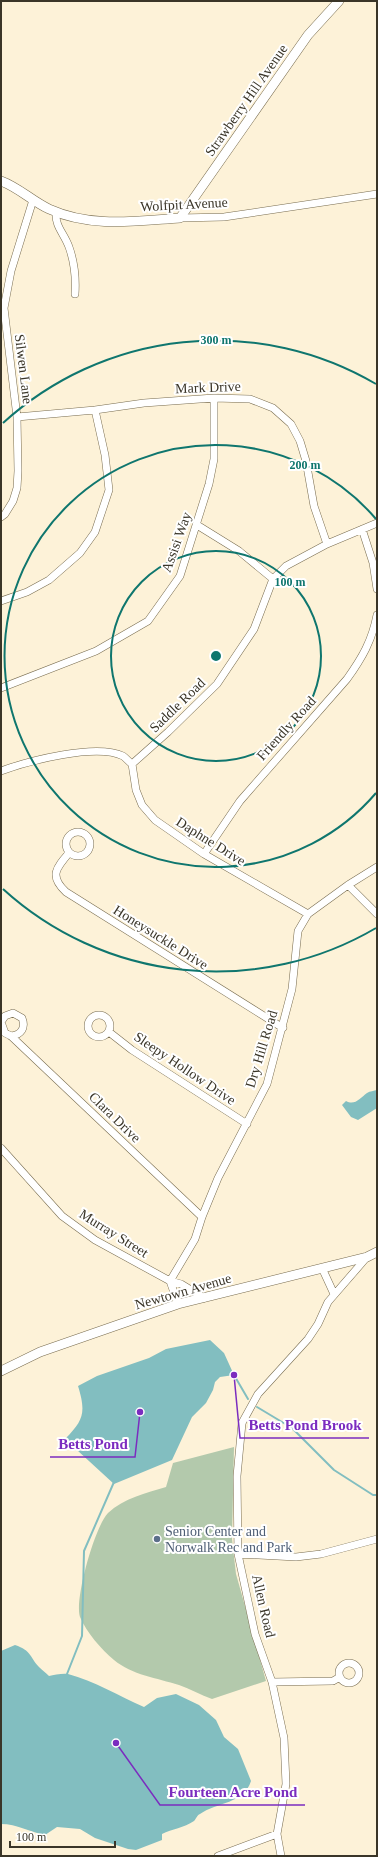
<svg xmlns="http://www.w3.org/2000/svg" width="378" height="1857" viewBox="0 0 378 1857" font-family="'Times New Roman',serif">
<rect width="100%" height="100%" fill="#fdf2d8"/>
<path fill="#b3c9ac" d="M234,1447L232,1539L236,1574L266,1681L212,1699C201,1695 190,1689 179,1685C157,1678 132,1675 114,1660C101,1649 87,1633 80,1617C74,1600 95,1526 108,1513C124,1498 146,1493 166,1487L173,1463Z"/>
<path fill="#82bec0" d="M377,1090V1108L358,1120L351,1117L342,1105L346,1101C355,1106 360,1098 367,1093C370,1091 374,1091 377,1090Z
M210,1340L224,1353L234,1375L220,1377L215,1382L213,1390L206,1403L192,1417L172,1460L114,1484L65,1439C84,1420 86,1412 78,1386L97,1376L149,1358L166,1349Z
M15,1645C32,1651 29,1656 39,1667C42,1670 46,1673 49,1676C54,1675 63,1673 68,1674C94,1681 119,1696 144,1707L157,1698L176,1694L199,1705L216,1720L224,1737L238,1749L251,1781C244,1804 217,1802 200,1814C197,1815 196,1819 194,1821C184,1828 172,1829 162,1834V1840L136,1850L128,1849L95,1838L80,1829L57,1827L45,1835C30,1832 17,1824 1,1824V1651Z"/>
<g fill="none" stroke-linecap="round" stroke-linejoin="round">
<path stroke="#82bec0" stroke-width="2" d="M232,1374L234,1375L248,1399
M257,1407L292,1428L334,1470L373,1495H377
M67,1674L82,1636L84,1551L114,1482"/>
<g stroke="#786c4f" stroke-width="8">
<path id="street" d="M56,212C55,227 64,233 69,247C74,261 76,279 75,294
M180,218L224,217L377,194
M17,417L95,410L144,403L214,398L250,399L273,408L291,424L300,441L306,461L314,506L327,544
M1,517L5,514L13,501L17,488L18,471L17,417L4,308L11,271L33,200
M197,525L239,551L273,579
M362,529L373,563L377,589
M1,601L27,592L49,580L80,553L95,532L109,490L105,455L95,410
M1,688L96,651L148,621L180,576L209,484L214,459V398
M132,764L168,732L217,684L254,629L273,579L286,566L327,544L377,523
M132,764L136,790L142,805L155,820L204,854L308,914
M1,771C28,761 96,743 123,756C126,758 129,762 132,764
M66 844a12 12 0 1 1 24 0a12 12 0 1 1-24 0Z
M69,853C56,868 49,876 66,892L283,1028
M204,854L240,801L347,679C362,658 372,641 377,615
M348,885L377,914
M88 1026a11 11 0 1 1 22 0a11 11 0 1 1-22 0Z
M109,1032L132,1050L247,1124
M11,1036C21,1035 26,1028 22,1018L13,1013L5,1016L1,1022L5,1033L11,1036L202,1217
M1,1148L62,1216L95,1240L170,1281L178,1304
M322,1268L334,1294
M204,1298L181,1284L170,1281L195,1239L202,1217L218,1178L267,1084L292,989L298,931L308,914L348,885L377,867
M238,1554L296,1557L321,1554L377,1539
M339 1673a10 10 0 1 1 20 0a10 10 0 1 1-20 0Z
M272,1682L333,1681L340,1677
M218,1856L277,1834
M281,1856L277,1834L286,1784L284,1738L272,1682L255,1634L238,1554L237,1476L242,1423L258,1394L308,1339L318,1324L328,1302L367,1257"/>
</g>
<g stroke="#786c4f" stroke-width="10">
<path id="secondary" d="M1,181C18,187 32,201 49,209C91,228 135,221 180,218L308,35L339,1
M1,1371L40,1352L178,1304L367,1257L377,1252"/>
</g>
<use href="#street" stroke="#fff" stroke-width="7"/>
<use href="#secondary" stroke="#fff" stroke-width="9"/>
</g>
<g fill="none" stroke="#0f766e" stroke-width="2">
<circle cx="216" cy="656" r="105"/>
<path d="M376 793A211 211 0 1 1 376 519"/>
<path d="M376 928A316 316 0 0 1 3 889M3 423A316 316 0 0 1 376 384"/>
</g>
<circle fill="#5c6f8a" stroke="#fff" stroke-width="1.5" cx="157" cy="1539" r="4"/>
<g text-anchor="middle" stroke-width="4" stroke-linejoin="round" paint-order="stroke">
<g font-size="14" fill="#3a3528" stroke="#fff">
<text transform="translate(246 100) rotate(-55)" y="5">Strawberry Hill Avenue</text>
<text transform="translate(184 204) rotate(-3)" y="5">Wolfpit Avenue</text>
<text transform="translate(24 369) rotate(83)" y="5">Silwen Lane</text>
<text transform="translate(208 387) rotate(-2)" y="5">Mark Drive</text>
<text transform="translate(176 542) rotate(-70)" y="5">Assisi Way</text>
<text transform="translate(177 705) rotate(-44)" y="5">Saddle Road</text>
<text transform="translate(286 728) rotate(-48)" y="5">Friendly Road</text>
<text transform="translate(211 841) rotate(32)" y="5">Daphne Drive</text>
<text transform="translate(161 937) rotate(32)" y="5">Honeysuckle Drive</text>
<text transform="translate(261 1049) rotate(-73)" y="5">Dry Hill Road</text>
<text transform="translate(185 1068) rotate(34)" y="5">Sleepy Hollow Drive</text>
<text transform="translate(115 1117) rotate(44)" y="5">Clara Drive</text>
<text transform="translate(114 1233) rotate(32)" y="5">Murray Street</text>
<text transform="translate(183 1291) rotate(-16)" y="5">Newtown Avenue</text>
<text transform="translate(264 1606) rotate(77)" y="5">Allen Road</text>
</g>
<g font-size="14" fill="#4e5e75" stroke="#fff" text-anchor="start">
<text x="165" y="1536">Senior Center and<tspan x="165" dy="16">Norwalk Rec and Park</tspan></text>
</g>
</g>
<circle cx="216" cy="656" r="6" fill="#0f766e" stroke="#fff" stroke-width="2"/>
<g font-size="12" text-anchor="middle" font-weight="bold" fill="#0f766e" stroke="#fff" stroke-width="4" stroke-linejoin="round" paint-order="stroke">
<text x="216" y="344">300 m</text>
<text x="305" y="469">200 m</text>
<text x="290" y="586">100 m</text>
</g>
<path fill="none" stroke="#7b2cbf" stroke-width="1.5" d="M234 1375L240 1438H369M140 1412L135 1457H50M116 1743L160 1805H305"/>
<g fill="#7b2cbf" stroke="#fff" stroke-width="1.5">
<circle cx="234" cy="1375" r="4"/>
<circle cx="140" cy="1412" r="4"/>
<circle cx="116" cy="1743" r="4"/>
</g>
<g font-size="15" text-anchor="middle" font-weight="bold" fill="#7b2cbf" stroke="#fff" stroke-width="4" stroke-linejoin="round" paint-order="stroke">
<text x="305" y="1430">Betts Pond Brook</text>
<text x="93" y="1449">Betts Pond</text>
<text x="233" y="1797">Fourteen Acre Pond</text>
</g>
<rect width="378" height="1857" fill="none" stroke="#3a3528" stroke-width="4"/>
<path d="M10 1841v6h105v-6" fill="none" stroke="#3a3528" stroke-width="2"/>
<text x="16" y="1841" font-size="12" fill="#3a3528" stroke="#ffffff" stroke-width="3" paint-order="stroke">100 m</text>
</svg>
